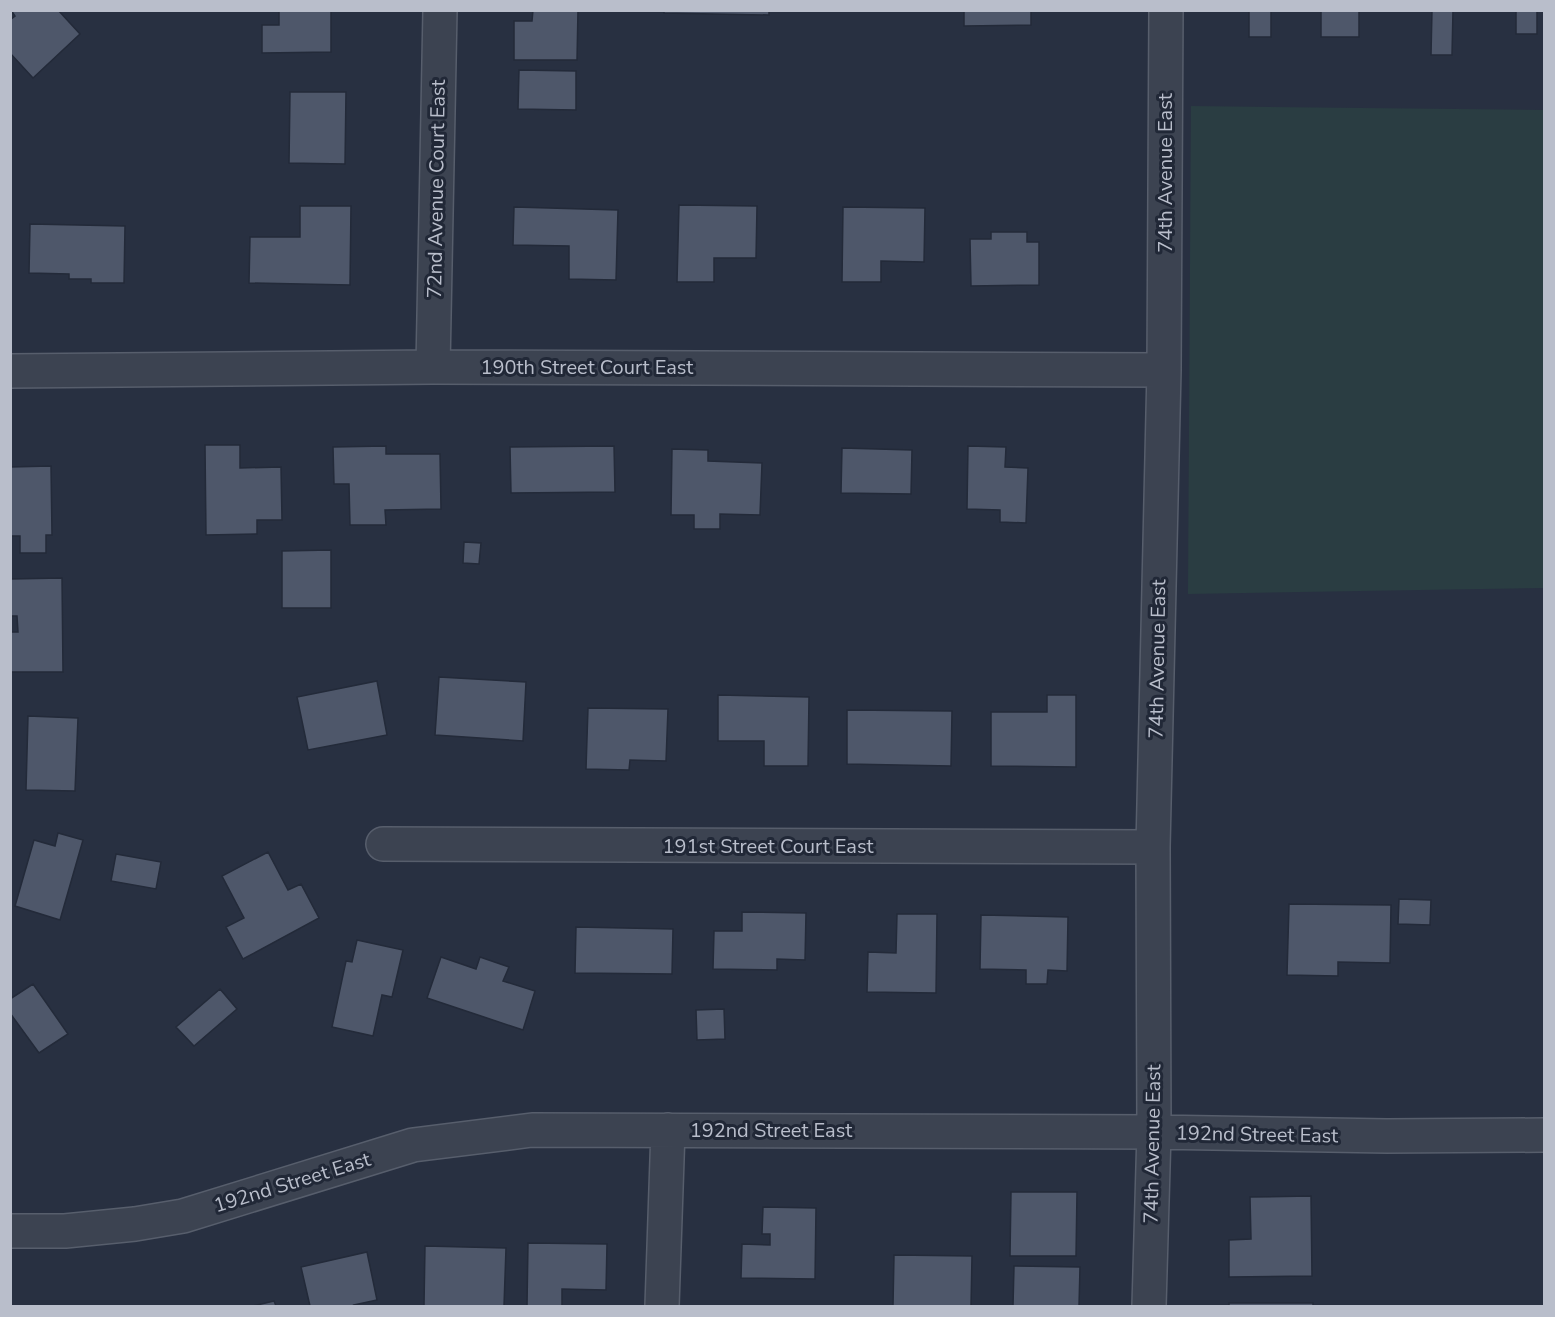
<svg xmlns="http://www.w3.org/2000/svg" width="1555" height="1317" viewBox="0 0 1555 1317" font-family="'Nunito Sans',sans-serif">
<rect width="100%" height="100%" fill="#283041"/>
<path fill="#2a3d42" d="M1191,106L1544,110V588L1188,594Z"/>
<path fill="#4e576a" stroke="#232a39" stroke-width="1.5" d="M11,10H58L80,34L33,78L10,53V20L15,16Z
M279,10H331V52L262,53V25H279Z
M533,10H578L577,60H514V21H532Z
M664,10H769V15L664,13Z
M964,10H1031V25L964,26Z
M1249,10H1271V37H1249Z
M1359,10V37H1321V11Z
M1432,10H1453L1452,55H1431Z
M1516,10H1537V34H1516Z
M519,70L576,71V110L518,109Z
M290,92H346L345,164L289,163Z
M679,205L757,206L756,258H714V282H677Z
M300,206H351L350,285L249,283L250,237H300Z
M514,207L618,210L616,280L569,279V246L513,245Z
M843,207L925,208L924,262L881,261V282H842Z
M30,224L125,226L124,283H91V279H69V274L29,273Z
M991,232H1027V242H1039V285L971,286L970,239H991Z
M205,445H240V468L281,467L282,520H257V534L206,535Z
M386,446V454H440L441,509L385,510L386,525H350L349,484H334L333,447Z
M614,446L615,492L511,493L510,447Z
M968,446L1006,447L1005,467L1028,468L1026,523L1000,522V510L967,509Z
M842,448L912,450L911,494L841,493Z
M672,449L708,450V461L762,463L760,515L720,514V529H694V515H671Z
M51,466L52,535H46V553H20V536H10V467Z
M464,542L481,543L479,564L463,563Z
M331,550V608H282V551Z
M62,578L63,672H10V632H18L17,616H11L10,579Z
M439,677L526,682L523,741L435,735Z
M377,681L387,735L308,750L297,697Z
M718,695L809,697L808,766H764V741H718Z
M1047,695H1076V767L991,766V712H1047Z
M588,708L668,709L666,761L630,760L629,770L586,769Z
M847,710L952,711L951,766L847,764Z
M28,716L78,718L75,791L26,790Z
M58,833L83,840L60,920L15,906L34,840L55,846Z
M268,852L288,890L301,884L319,918L243,959L226,927L244,918L222,876Z
M116,854L161,862L156,889L111,881Z
M1399,899L1431,900L1430,925L1398,924Z
M1289,904L1391,905L1390,963L1338,962V976L1287,975Z
M742,912L806,913L805,960L777,959V970L713,969L714,931H742Z
M897,914H937L936,993L867,992L868,952L896,953Z
M981,915L1068,917L1067,971L1048,970L1047,984H1026V970L980,969Z
M576,927L673,929L672,974L575,973Z
M357,940L403,950L392,997L382,995L373,1036L332,1027L346,961L352,962Z
M441,957L476,969L480,957L509,967L503,981L535,991L523,1030L427,998Z
M33,984L68,1034L39,1053L10,1013V999Z
M220,989L237,1009L194,1046L176,1027Z
M724,1009L725,1039L697,1040L696,1010Z
M1011,1192H1077L1076,1256H1010Z
M1311,1196L1312,1276L1229,1277V1240L1251,1239L1250,1197Z
M763,1207L816,1208L815,1279L741,1278L742,1244L770,1245V1234H762Z
M528,1243L607,1244L606,1290L562,1289V1306H527Z
M425,1246L506,1248L504,1306H424Z
M367,1252L377,1300L354,1305L355,1306H310L301,1267Z
M894,1255L972,1256L971,1306H893Z
M1014,1266L1080,1267L1079,1306H1013Z
M274,1301L276,1306H253Z
M1229,1303H1313V1306H1229Z"/>
<g fill="none" stroke-linecap="round" stroke-linejoin="round">
<g stroke="#575e6c" stroke-width="36">
<path id="minor" d="M433,367L440,10
M10,371L433,367L1164,370
M383,844L1153,847
M10,1231H65L135,1224L183,1216L413,1145L532,1130L1154,1132L1387,1136L1544,1135
M662,1306L668,1130
M1149,1306L1154,1132L1153,847L1164,370L1166,10"/>
</g>
<use href="#minor" stroke="#3c4351" stroke-width="33"/>
</g>
<g text-anchor="middle" stroke-width="6" stroke-linejoin="round" paint-order="stroke">
<g font-size="20" fill="#b9becb" stroke="#212837">
<text transform="translate(1165 173) rotate(-90)" y="7">74th Avenue East</text>
<text transform="translate(436 189) rotate(-89)" y="7">72nd Avenue Court East</text>
<text x="587" y="374">190th Street Court East</text>
<text transform="translate(1157 659) rotate(-89)" y="7">74th Avenue East</text>
<text x="768" y="853">191st Street Court East</text>
<text x="771" y="1137">192nd Street East</text>
<text transform="translate(1257 1134) rotate(1)" y="7">192nd Street East</text>
<text transform="translate(1152 1144) rotate(-89)" y="7">74th Avenue East</text>
<text transform="translate(292 1182) rotate(-17)" y="7">192nd Street East</text>
</g>
</g>
<rect width="1555" height="1317" fill="none" stroke="#b9becb" stroke-width="24"/>
</svg>
